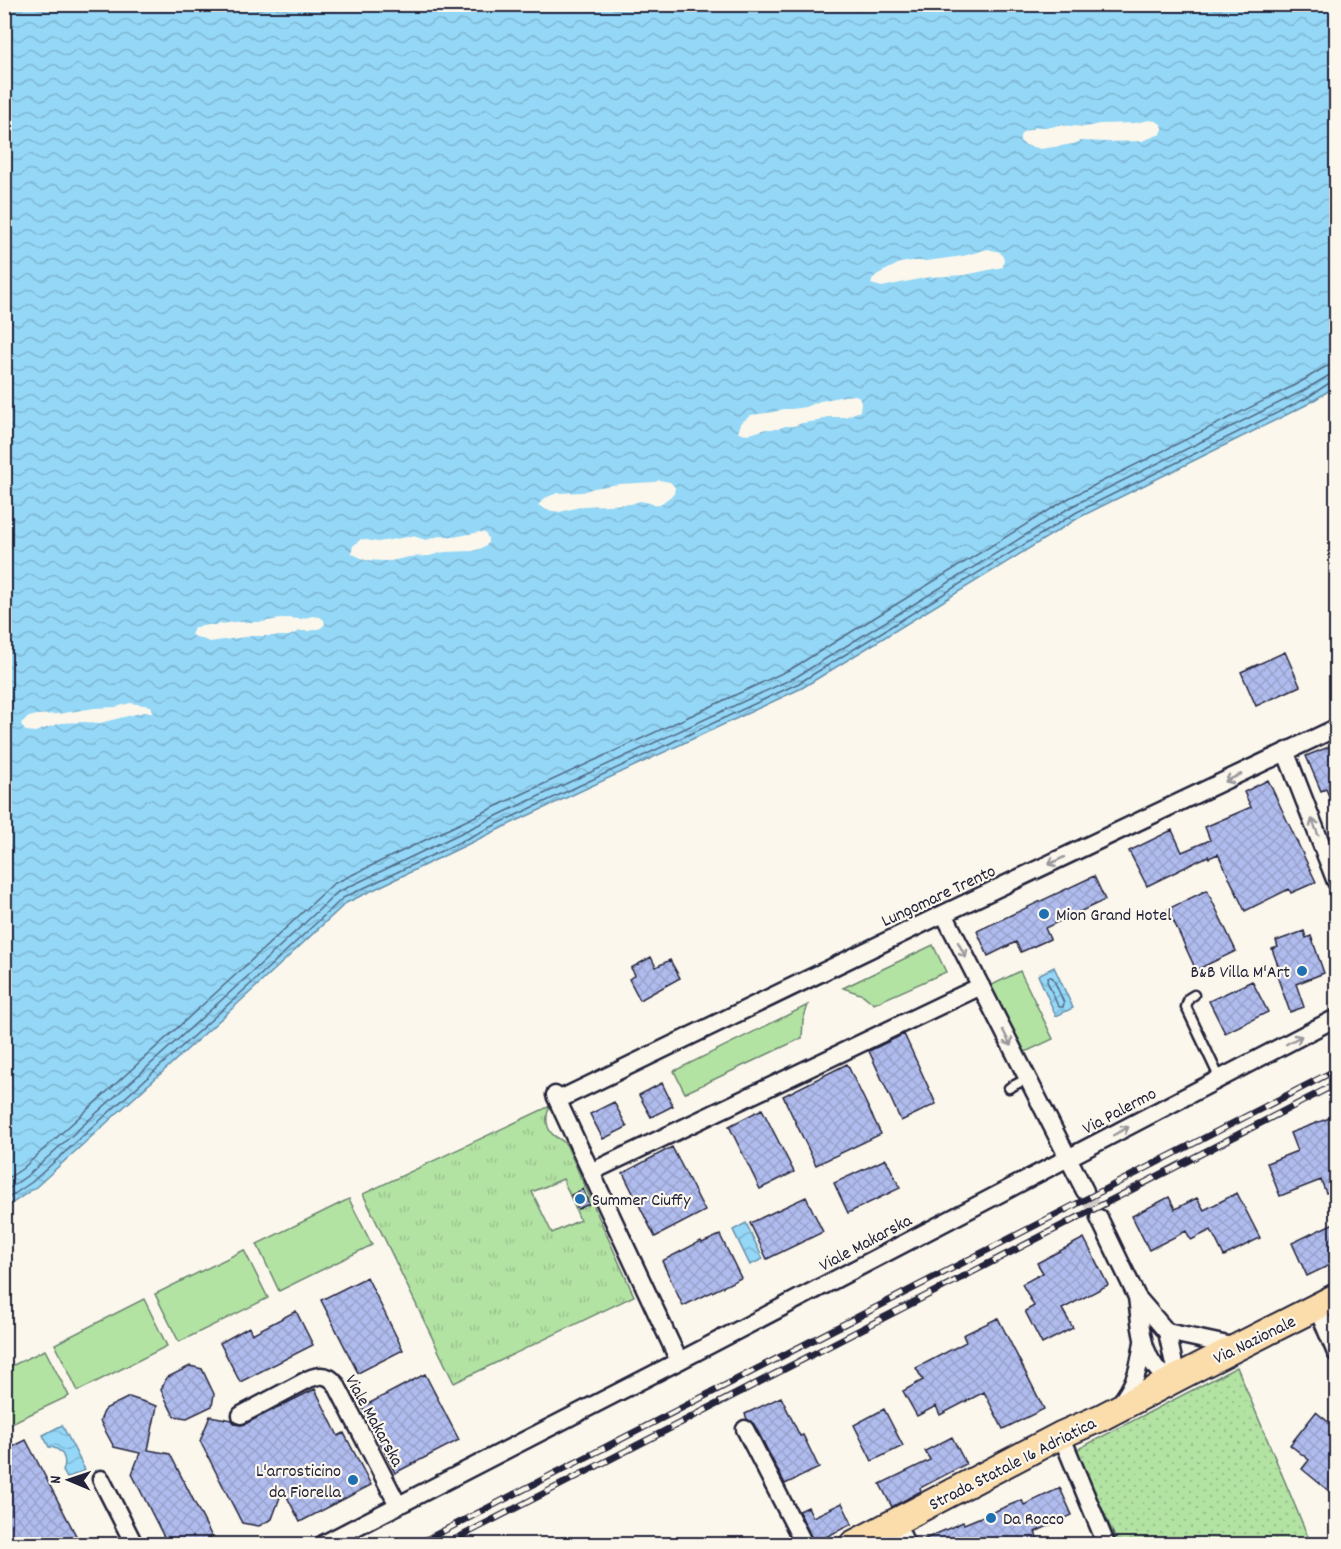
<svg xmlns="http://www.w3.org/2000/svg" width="1341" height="1549" viewBox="0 0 1341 1549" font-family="Dekko,sans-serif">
<defs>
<pattern id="park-tufts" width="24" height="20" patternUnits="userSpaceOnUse" patternTransform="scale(1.5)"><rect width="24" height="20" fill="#b3e3a3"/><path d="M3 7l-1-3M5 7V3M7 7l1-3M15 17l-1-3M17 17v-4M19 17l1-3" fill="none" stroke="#9ac28d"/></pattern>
<pattern id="garden-dots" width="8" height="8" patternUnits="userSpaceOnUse" patternTransform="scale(1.5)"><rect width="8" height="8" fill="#b3e3a3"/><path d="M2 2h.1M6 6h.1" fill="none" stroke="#9ac28d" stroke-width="1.8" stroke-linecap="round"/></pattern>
<pattern id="water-waves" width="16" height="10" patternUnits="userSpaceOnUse" patternTransform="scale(1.5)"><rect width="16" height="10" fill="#94d7f6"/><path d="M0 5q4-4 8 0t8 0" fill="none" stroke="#7fb8d4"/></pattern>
<pattern id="building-cross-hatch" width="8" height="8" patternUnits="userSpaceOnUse" patternTransform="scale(1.5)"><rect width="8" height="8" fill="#b0bced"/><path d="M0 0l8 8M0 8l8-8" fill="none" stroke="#97a1cc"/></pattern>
</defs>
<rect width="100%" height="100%" fill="#fbf7ec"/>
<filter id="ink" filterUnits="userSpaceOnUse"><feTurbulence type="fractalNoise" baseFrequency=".0167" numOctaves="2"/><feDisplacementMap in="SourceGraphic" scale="12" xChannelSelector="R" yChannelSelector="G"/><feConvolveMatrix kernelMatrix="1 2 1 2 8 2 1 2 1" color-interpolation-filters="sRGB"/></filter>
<g filter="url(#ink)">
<path fill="#b3e3a3" stroke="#6a826f" stroke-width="1.5" d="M933,945L946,972L874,1004L863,995L843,988Z
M1020,971L1053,1039L1023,1053L990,986Z
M808,1005L803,1020L802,1038L685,1093L674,1071Z
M349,1199L372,1245L279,1291L257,1244Z
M244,1250L268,1298L179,1342L155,1294Z
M144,1299L167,1346L78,1391L55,1344Z
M45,1350L69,1396L5,1426V1369Z"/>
<path fill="url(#park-tufts)" stroke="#6a826f" stroke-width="1.5" fill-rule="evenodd" d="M550,1106C545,1116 545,1130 556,1137C561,1140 564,1141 567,1146L634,1296L454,1383L363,1194ZM563,1179L580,1220L552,1233L532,1192Z"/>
<path fill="url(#garden-dots)" stroke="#6a826f" stroke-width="1.5" d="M1237,1367L1311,1544H1118L1076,1450Z"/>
<path fill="url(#water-waves)" stroke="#668fab" stroke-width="1.5" d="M5,5H1336V386L1308,404L1080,517L802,688L512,823L346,903L257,986L36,1187L5,1208Z
M1054,967L1073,1008L1056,1016L1038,975Z
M746,1223L763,1259L750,1265L733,1230Z
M62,1425L85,1470L67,1478L63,1471C68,1459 62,1448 49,1447L43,1435Z"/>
<path fill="#fbf7ec" d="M1149,120L1156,121L1161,124L1163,129L1161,134L1142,141L1108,142L1081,141L1073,144L1041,149L1025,145L1020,141V136L1023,132L1037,127H1052L1058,125L1086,127L1099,124L1135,123Z
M988,249L1000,252L1004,259L1003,267L965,275L929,277L882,287L871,284L873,278L878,274L900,263L912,261H926L963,256Z
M856,395L859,397L861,402L860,411L845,417H827L818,421L802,423L794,426H785L778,429H766L750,434L738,433L741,423L751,415L774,412L783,409H792L805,407L820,401L844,396Z
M659,480L670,482L675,487L674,494L659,505L640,501L631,504L584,506L560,512L547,510L538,505L545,498L557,493L583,492L594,488L619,484L655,482Z
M480,532L485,533L488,538V543L485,547L473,551L445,552L429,556L409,557L391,561H383L365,560L351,553L353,546L361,539L378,542L413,536L426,540L439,536L453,537Z
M312,616L320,617L324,620L325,624L321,628L310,631H300L289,636H252L210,642L191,635L194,628L207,625H215L234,622H261L287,618L301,619Z
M130,703L151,706L153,712H144L100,723L83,722L61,723L35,732L26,731L23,728L21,723L29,717L37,715L58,714L94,708L116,707Z"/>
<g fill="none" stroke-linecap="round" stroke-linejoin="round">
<path stroke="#506a86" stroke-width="1.5" d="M1048,977H1051L1053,978L1064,1003L1063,1007H1060L1058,1006L1047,981Z
M4,1181L22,1169L242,969L333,884L503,803L791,669L1069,498L1297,384L1325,367L1336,365
M4,1192L27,1176L248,976L338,892L507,811L796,677L1074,505L1301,392L1328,376L1336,374
M4,1201L32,1182L253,982L343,898L510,818L799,683L1077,512L1305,399L1331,382L1336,381"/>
</g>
<path fill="url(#building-cross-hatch)" stroke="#22223b" stroke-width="1.5" d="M1285,652L1300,686L1256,706L1241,672Z
M1336,744V813L1326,789L1321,791L1306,756Z
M1268,780L1316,882L1291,893L1289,889L1245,911L1218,854L1209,858L1208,856L1147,886L1129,851L1172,830L1182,852L1210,840L1205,827L1251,807L1244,792Z
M1094,876L1105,900L1045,928L1050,939L1021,952L1016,942L988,956L977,931Z
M1207,890L1236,951L1196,970L1168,909Z
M1304,931L1306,938L1311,936L1324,973L1296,984L1304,1007L1290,1012L1276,973L1280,971L1272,949L1278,947L1276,941Z
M651,957L656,967L670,960L680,978L640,1000L629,979L635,975L631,968Z
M1252,981L1268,1012L1225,1033L1209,1001Z
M904,1034L936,1104L901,1121L869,1051Z
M847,1064L881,1134L816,1165L783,1096Z
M662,1083L673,1106L651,1117L639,1095Z
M614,1102L627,1127L603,1139L590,1114Z
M762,1109L794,1172L760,1189L729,1126Z
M1332,1117L1336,1130V1189L1326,1193L1321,1180L1280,1196L1267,1163L1297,1151L1290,1133Z
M672,1147L705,1211L655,1237L623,1173Z
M886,1159L900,1188L848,1213L834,1183Z
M583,1189L589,1204L578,1209L571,1195Z
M1237,1193L1260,1238L1224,1256L1211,1230L1191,1240L1186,1231L1149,1250L1132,1216L1169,1197L1175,1209L1197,1198L1204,1210Z
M806,1197L823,1232L767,1259L750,1223Z
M1336,1222V1262L1307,1276L1292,1243Z
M720,1235L741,1278L683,1306L662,1261L701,1241L702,1243Z
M1084,1238L1108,1285L1062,1309L1073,1328L1042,1344L1025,1311L1034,1306L1022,1284L1043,1273L1037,1263Z
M367,1277L403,1350L358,1373L321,1300Z
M296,1311L313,1345L240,1382L220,1343L249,1327L252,1334Z
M998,1318L1044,1409L1003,1429L984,1392L940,1415L936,1406L917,1416L903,1391L923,1380L916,1368L966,1342L963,1335Z
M190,1366L202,1369L214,1394L212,1406L187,1418L174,1416L161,1390L166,1378Z
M425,1374L459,1440L395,1473L362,1407Z
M315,1389L338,1436L344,1433L371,1485L300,1522L283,1489L272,1519L259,1526L242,1523L200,1441L210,1416L232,1420L235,1424L240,1425L245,1424Z
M129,1397L157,1406L148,1450L170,1454L211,1535L207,1545H168L132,1474L140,1453L114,1447L100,1421L105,1409Z
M781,1397L800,1436L803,1435L819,1468L785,1484L754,1424L747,1419L745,1414Z
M884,1409L903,1446L872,1461L854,1425Z
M1316,1412L1336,1428V1497L1302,1469L1309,1460L1290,1445Z
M952,1437L966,1464L920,1488L921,1491L892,1507L880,1484L930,1460L925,1451Z
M26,1440L81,1545H16L4,1523V1451Z
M1060,1488L1072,1515L1035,1532L1040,1545H916V1543L963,1522L964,1524L1022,1500L1024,1505Z
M842,1503L852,1524L814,1543L799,1511L808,1507L813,1517Z"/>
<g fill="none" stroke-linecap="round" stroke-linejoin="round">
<path stroke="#d0ccc9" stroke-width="16" stroke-dasharray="16 8" stroke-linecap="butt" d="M1085,1191L1099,1218"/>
<g stroke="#22223b" stroke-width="13">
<path id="lane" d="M1194,995L1189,998L1186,1007L1220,1079
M1009,1088L1028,1078"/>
</g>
<g stroke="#22223b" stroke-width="21">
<path id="street" d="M1286,753L1336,882
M944,914L1085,1191
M555,1095L679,1361
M558,1100L924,923L1336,728
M591,1172L981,986
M1099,1218L1137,1297L1167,1332L1174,1364L1175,1369L1171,1381C1141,1363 1141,1328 1137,1297
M1317,1308L1336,1353
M1167,1332L1237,1347
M1118,1406C1136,1384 1139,1369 1143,1342
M241,1415L309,1379C320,1374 328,1374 336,1384L398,1505
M745,1429L804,1544
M1061,1435L1106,1544
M101,1479L134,1544
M896,1522L906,1544
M323,1544L679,1361L1336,1018"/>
</g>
<g stroke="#22223b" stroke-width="30">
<path id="primary" d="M853,1544L1061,1435L1100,1418L1200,1366L1336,1297"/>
</g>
<use href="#lane" stroke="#fbf7ec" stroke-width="8"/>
<use href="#street" stroke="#fbf7ec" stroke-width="16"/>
<use href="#primary" stroke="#fbddab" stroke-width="26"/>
<g stroke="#22223b" stroke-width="7">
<path id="rail" d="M418,1544L1336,1070
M446,1544L1336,1084"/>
</g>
<use href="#rail" stroke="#fbf7ec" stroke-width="4.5" stroke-dasharray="14" stroke-linecap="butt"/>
</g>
<defs><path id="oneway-shaft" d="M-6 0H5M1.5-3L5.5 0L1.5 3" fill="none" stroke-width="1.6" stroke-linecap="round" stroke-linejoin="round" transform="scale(1.5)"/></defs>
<g stroke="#99979c">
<use href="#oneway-shaft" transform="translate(1233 778) rotate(155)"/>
<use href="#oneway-shaft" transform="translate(1315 827) rotate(-112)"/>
<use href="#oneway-shaft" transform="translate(1056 861) rotate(155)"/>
<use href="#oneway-shaft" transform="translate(962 950) rotate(63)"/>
<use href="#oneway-shaft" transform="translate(1007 1038) rotate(63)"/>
<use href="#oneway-shaft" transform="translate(1294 1040) rotate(-28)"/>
<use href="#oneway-shaft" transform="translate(1121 1131) rotate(-28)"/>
</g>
</g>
<g fill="#1f6fb2" stroke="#fbf7ec" stroke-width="2">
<circle cx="1044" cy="914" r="6"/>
<circle cx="1302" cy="971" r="6"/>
<circle cx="580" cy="1199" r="6"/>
<circle cx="353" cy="1480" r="6"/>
<circle cx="991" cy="1518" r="6"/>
</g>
<g text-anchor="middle" stroke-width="4.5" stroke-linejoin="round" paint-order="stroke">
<g font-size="18" fill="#22223b" stroke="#fbf7ec">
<text transform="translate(938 895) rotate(-25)" y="6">Lungomare Trento</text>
<text transform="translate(1119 1110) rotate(-28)" y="6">Via Palermo</text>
<text transform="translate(865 1242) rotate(-28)" y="6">Viale Makarska</text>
<text transform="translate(1254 1339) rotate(-26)" y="6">Via Nazionale</text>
<text transform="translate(375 1420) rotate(61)" y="6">Viale Makarska</text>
<text transform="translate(1012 1463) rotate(-27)" y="6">Strada Statale 16 Adriatica</text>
</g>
<g font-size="18" fill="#22223b" stroke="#fbf7ec" text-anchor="start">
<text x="1056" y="920">Mion Grand Hotel</text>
<text x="1290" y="977" text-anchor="end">B&amp;B Villa M'Art</text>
<text x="592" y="1205">Summer Ciuffy</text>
<text x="341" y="1476" text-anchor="end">L'arrosticino<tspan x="341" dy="21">da Fiorella</tspan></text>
<text x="1003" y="1524">Da Rocco</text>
</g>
</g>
<rect width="1341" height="1549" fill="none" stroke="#fbf7ec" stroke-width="24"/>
<rect x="12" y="12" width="1317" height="1525" fill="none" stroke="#22223b" stroke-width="2" filter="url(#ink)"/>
<g transform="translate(69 1480) rotate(272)" stroke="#fbf7ec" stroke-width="4.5" paint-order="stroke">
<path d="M0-4.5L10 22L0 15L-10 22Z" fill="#22223b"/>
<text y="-9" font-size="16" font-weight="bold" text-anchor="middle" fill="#22223b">N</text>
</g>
</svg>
